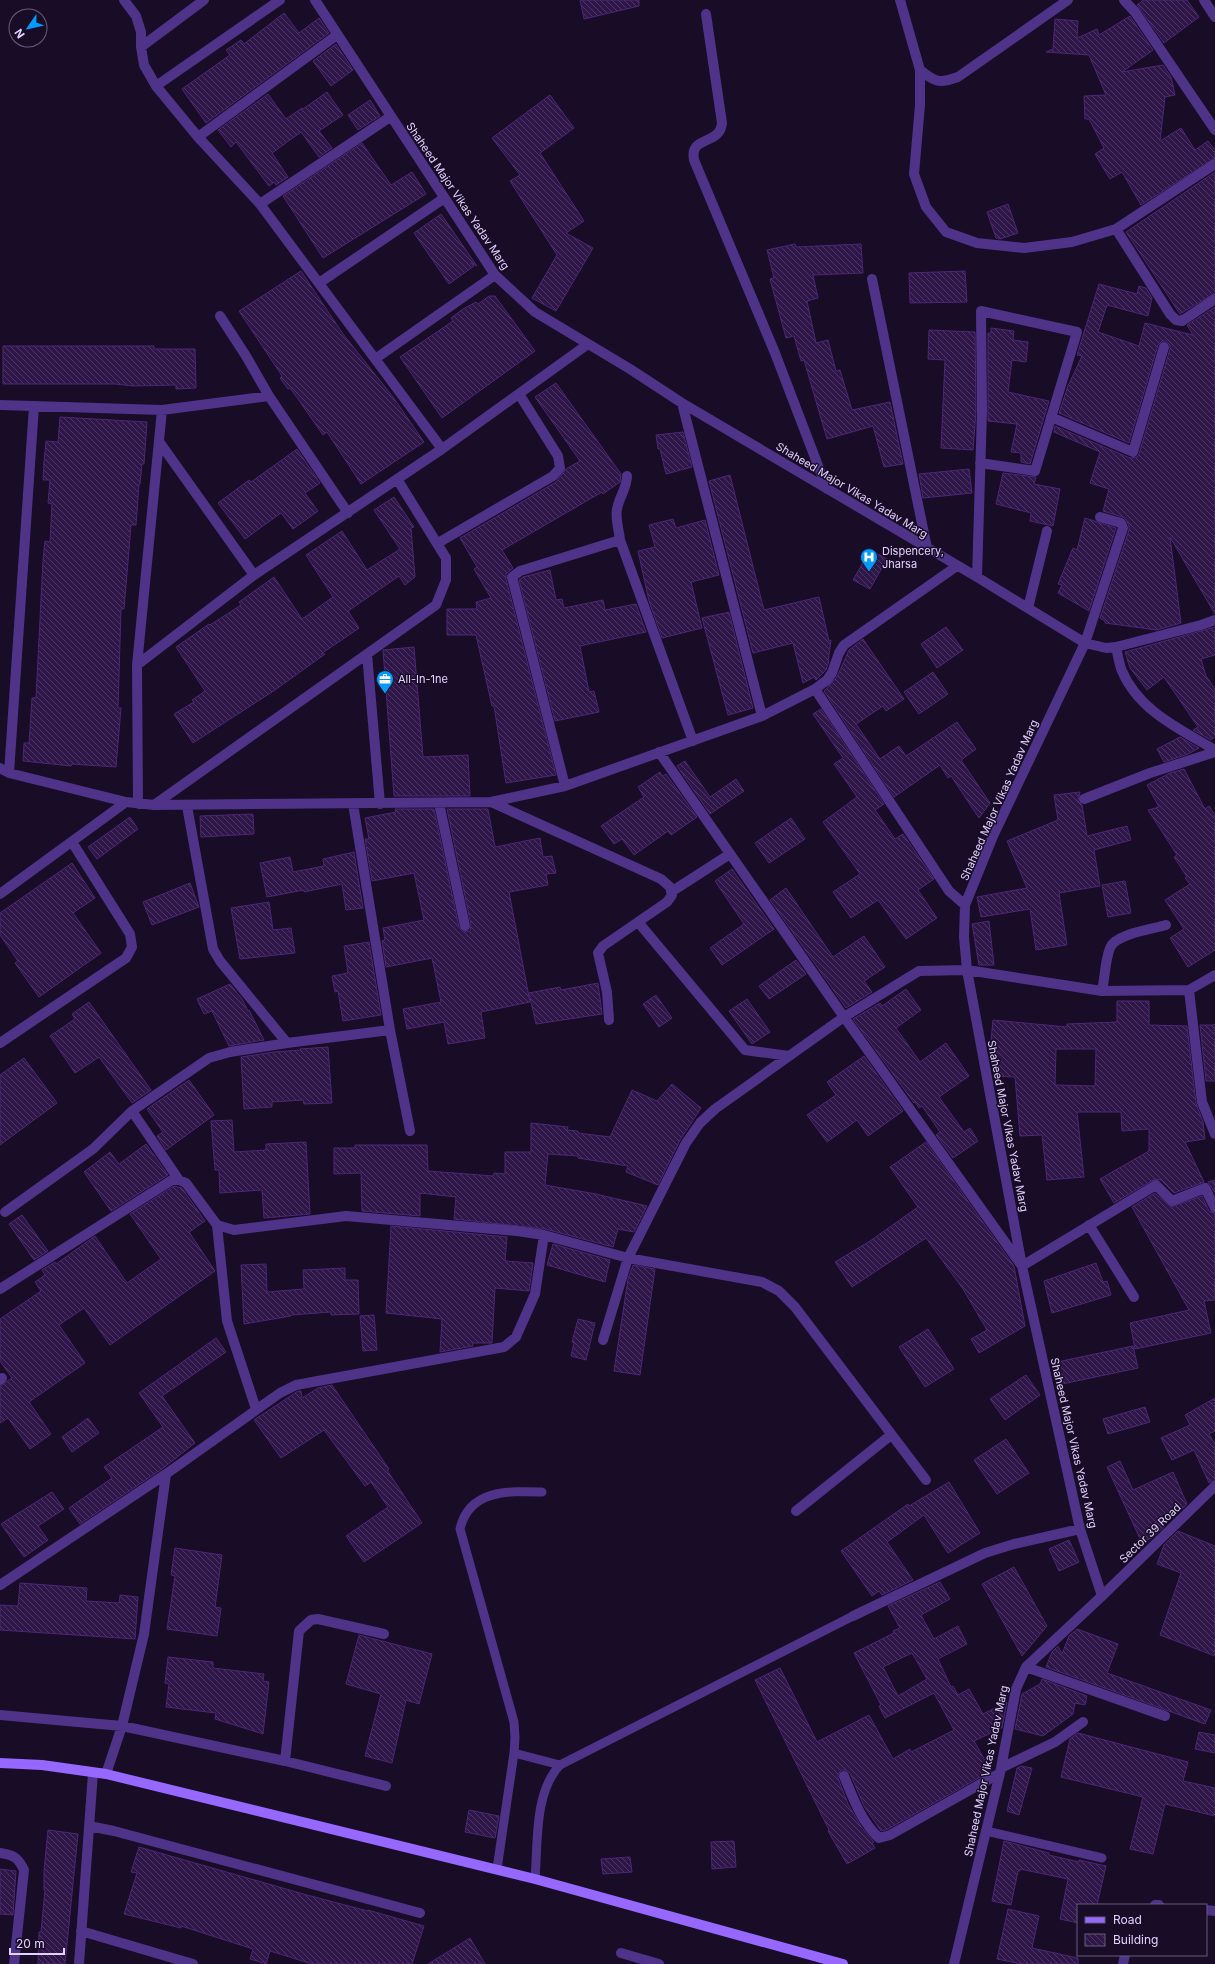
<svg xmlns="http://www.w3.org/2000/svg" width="1215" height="1964" viewBox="0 0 1215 1964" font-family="Inter,sans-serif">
<defs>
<pattern id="building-back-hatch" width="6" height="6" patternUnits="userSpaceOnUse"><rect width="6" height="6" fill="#2f1648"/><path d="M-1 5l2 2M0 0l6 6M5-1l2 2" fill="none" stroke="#4d3763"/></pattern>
</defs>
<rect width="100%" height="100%" fill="#180c26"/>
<path fill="url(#building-back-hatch)" stroke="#4d2677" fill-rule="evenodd" d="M580,0H639V6L584,19Z
M1143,0H1187L1199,17L1164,43L1137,5Z
M284,13L299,33L319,18L329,33L206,123L182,89L230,55L226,50L241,40L244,44Z
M1130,16L1153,50L1122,72L1163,65L1171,77L1175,95L1165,97L1160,141L1181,128L1195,150L1208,141L1215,150V158L1141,205L1122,172L1110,179L1095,154L1104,148L1089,119H1085L1084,96L1106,95L1089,55L1046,52L1053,49L1055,19L1078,21L1077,38L1097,29L1099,35Z
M336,44L353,70L331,86L313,61Z
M327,92L343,115L319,131L332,148L319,157L301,132L272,153L288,177L276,185L274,182L269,186L236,142L231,147L218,130L268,94L286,119L302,108L303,109Z
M550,95L574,128L540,153L584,221L566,233L593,248L556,311L532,298L557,255L510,181L520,175L492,138Z
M370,100L380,116L358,130L348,115Z
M362,143L391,185L412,172L426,194L323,258L283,196Z
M1215,172V293L1180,314L1126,232Z
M1008,204L1018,233L1000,239L996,238L987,212Z
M441,214L477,266L471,263L474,266L449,284L414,233Z
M795,244L796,247L861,244L863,273L813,275L818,298L807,301L816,343L828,340L836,371L840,370L852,410L890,402L903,464L884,467L873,426L827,439L804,360L801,361L794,336L786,338L770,279L774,278L767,250Z
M301,271L343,334L393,397L424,442L361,484L327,432L323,435L298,399L290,388L288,389L280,378L282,376L239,311Z
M965,271L967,302L910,303L909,273Z
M1099,284L1137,294L1139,286L1146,288L1152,298L1148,316L1107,305L1098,332L1139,346L1145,323L1193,335L1187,325L1215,307V614L1170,537L1181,623L1157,630L1105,623V621L1100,618L1129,530V526L1125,518L1103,511L1109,489L1090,483L1100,452L1054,432L1055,426L1130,458L1137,457L1139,454L1170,349V345L1166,341H1162L1158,345L1129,443L1059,413L1068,386L1082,356L1077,355Z
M489,296H495L535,351L442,418L400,357L453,321L451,318L463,309L476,302L478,304Z
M991,328L1014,331L1013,340L1028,342L1026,362L1012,360L1008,392L1049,401L1030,464L1021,462V453L1011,452L1017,424L988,421V333H991Z
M929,330L975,332L976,411L973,450L941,448L945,360L928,359Z
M3,346H154V349H195L196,388L176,389V385L133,386L115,384H3Z
M556,383L621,474L620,482L603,494L602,492L502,550L513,568L506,574V579L556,775L506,783L494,706H492L476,635H447V609H477L476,602L491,598L474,569L477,567L460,538L556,482L566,469L580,461L535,397Z
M60,417L147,422L144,464H142L140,484H139L136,525H131L124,609H121L118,708H121L116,767L72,764L71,766L23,761L24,743H29L32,698H36L43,560L45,541L50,542L52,504L48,503L50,480H43L44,462L46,441L58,442Z
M683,432L692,467L666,474L660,449H658L656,435Z
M297,449L320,483L305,493L318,511L293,529L281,513L245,539L218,503L249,480L251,482Z
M969,469L972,493L923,498L919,474Z
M1003,473L1036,477L1034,484L1060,489L1053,526L1030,521L1031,513L996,504Z
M730,475L764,610L819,597L829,641L831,640L828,662L829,661L826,670L816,680L814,677L803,683L793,643L753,653L709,481Z
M394,497L414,527L411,528L415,577L405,585L399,576L348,611L359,628L321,654H325L275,690L193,743L174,714L194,702L192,700L205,691L176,647L209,624L210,625L241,605L239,602L274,577L302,619L333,597L306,555L342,531L367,570L400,549L374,510Z
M1085,518L1116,528L1089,611L1058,593L1062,585L1058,584L1073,548L1077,550Z
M673,519L676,528L705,520L719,575L691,582L702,628L662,638L649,601L638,551L655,547L649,525Z
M870,550L887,559L870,589L853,580Z
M550,570L556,600L562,599L564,608L603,600L605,610L636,604L646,632L580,646L589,692L594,691L599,712L555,721L519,580L523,577Z
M729,612L753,708L728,715L702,618Z
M946,627L963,650L937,668L921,644Z
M1215,627V655L1201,659L1206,676L1215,689V737L1211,740L1193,730L1198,727L1164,677L1147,690L1130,668L1125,652Z
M863,639L904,699L886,711L883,706L856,724L880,759L899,746L906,756L957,722L976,749L961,760L990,803L979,818L951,776L948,778L940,765L894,797L824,691L837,677L849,650Z
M414,647L423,757L468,755L470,796H394L383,650Z
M933,672L948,694L919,714L904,692Z
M821,709L884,804L875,810L895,839L903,834L934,879L918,890L937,918L906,939L878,900L851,918L833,892L860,874L823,822L857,797L834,764L843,758L813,714Z
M1180,737L1199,748L1188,754L1164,762L1157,749Z
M685,761L710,797L736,779L744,791L710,814L677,766Z
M1184,769L1205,809L1209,806L1215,815V950L1188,967L1170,938L1184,929L1165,900L1190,884L1185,878L1187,877L1174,857L1177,855L1148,810L1159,807L1147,785L1170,773Z
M660,772L662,776L666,774L697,817L671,835L668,831L634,855L622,839L614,844L601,826L644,797L638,787Z
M1080,792L1078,801L1082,805L1087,836L1127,826L1131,840L1094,850L1100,886L1059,893L1067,945L1036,950L1030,909L981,917L977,897L1027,888L1007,841L1058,820L1054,795Z
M395,809H434L459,927L463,932L470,931L471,925L447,809H488L495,847L540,838L543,857L552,856L556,873L546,874L548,885L509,892L530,1002L481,1012L485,1038L448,1044L444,1022L407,1029L403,1009L441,1002L432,958L386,967L382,941L385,940L383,928L424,920L414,873L372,881L365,839H369L365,818L396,812Z
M253,814L254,834L201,837L200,816Z
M130,817L138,829L97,859L88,847Z
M791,818L805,839L769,863L755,843Z
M354,852L363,908L346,910L342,884L304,892V890L267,897L260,863L290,857L293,872L324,866L323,859Z
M72,863L95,898L73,913L101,953L39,997L15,963L18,961L0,935V913Z
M732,869L774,929L722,965L710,948L744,924L715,881Z
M1125,881L1131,913L1108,917L1102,885Z
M190,883L199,907L152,925L143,902Z
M786,888L833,957L864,936L885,967L864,981L872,992L846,1008L770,900Z
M269,902L273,930L291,928L295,953L240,959L231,908Z
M989,921L994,965H979L972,924Z
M369,942L381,1015L343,1021L338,991L335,992L332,976L348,973L344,946Z
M796,960L806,974L769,999L759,986Z
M598,983L602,1014L536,1024L529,993L560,987L561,990Z
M230,984L242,999L248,1011L249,1010L264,1040L229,1046L212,1011L204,1014L197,999Z
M906,989L921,1010L896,1028L920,1062L946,1043L969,1076L939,1097L964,1132L970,1128L978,1141L953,1158L936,1135L940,1132L922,1106L919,1108L915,1102L914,1103L853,1019L880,1003L882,1006Z
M656,995L672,1018L659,1027L643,1004Z
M747,999L770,1032L752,1044L729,1011Z
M1117,1001H1149V1025L1187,1026L1196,1103L1203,1122L1205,1139L1185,1142L1204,1182L1174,1193L1161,1180L1155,1179L1114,1203L1100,1179L1149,1151V1129L1122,1131L1121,1112H1077L1084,1177L1047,1180L1042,1135L1020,1136L1015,1077L995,1076L997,1042L991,1041L993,1020L1067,1027V1024L1117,1022ZM1056,1049H1096L1095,1086L1055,1085Z
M89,1002L151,1090L132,1103L99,1057L75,1073L50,1036L75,1019L72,1014Z
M1200,1025H1215V1081H1206Z
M328,1047L332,1103L304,1104L303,1100L272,1102V1107L244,1109L241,1057L274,1052L301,1050L300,1049Z
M864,1056L903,1111L868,1136L857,1120L827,1142L807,1115L836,1095L827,1082Z
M24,1058L57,1103L0,1145V1075Z
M189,1080L214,1115L166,1150L157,1136L163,1132L147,1109Z
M672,1084L701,1108L680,1140L658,1185L626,1172L628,1166L578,1158V1156L548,1154L545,1185L596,1194L647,1206L634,1232L618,1229L613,1247L545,1229L454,1219L456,1197L420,1193V1216L362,1211L361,1173L334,1174V1148H355V1145H427L428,1171L493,1176L494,1173L505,1174V1152H531V1123L568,1127L567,1130L578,1131V1133L610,1137L632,1090L657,1101Z
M232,1120L234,1152L266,1150V1144L306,1142L310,1214L264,1218L262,1190L220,1193L219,1170H215L211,1121Z
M926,1142L1014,1266L1025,1326L979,1353L971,1339L987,1330L963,1289L926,1238L852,1287L835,1262L870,1241L918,1207L890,1167Z
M146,1144L168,1175L111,1211L84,1172L110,1152L119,1164Z
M1215,1180V1193L1208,1182Z
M174,1186L182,1188L205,1221L189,1232L215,1271L110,1345L84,1308L59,1325L85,1363L29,1402L51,1434L30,1449L8,1418L0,1423V1386L12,1378L0,1361V1319L41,1291L35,1282L45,1275L42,1270L55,1262L56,1264L95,1236L127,1283L161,1259L130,1214Z
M1155,1193L1171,1207L1202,1196L1209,1211L1215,1214V1300L1204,1301L1211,1333L1135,1349L1130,1323L1189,1310L1132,1207Z
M22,1215L48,1251L34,1260L9,1224Z
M391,1226L507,1237L505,1261L533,1263L529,1291L495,1288L492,1343H473V1346L440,1352L442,1319L386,1313Z
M553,1244L610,1260L605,1282L547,1265Z
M1096,1263L1103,1282L1107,1281L1111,1295L1052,1313L1044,1281Z
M266,1264L267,1292L304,1289L303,1270L345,1268V1280H358L359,1314L331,1315V1312L291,1315V1316L244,1324L241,1265Z
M633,1265L655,1269L640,1375L614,1371L628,1279Z
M374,1315L377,1350L363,1351L360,1316Z
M578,1319L595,1323L586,1360L571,1356L574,1343L572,1342Z
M928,1329L954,1369L925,1387L899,1347Z
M216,1338L226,1352L162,1396L195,1443L162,1469L80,1524L69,1508L112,1478L104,1467L163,1427L139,1393Z
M1133,1346L1138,1368L1062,1384L1057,1362Z
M1026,1375L1040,1395L1005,1420L990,1399Z
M332,1385L389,1469L387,1470L422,1523L364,1562L346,1536L388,1507L371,1482L365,1486L324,1430L281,1458L254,1420L298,1391H301L302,1398L318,1388Z
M1215,1398V1431L1209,1434L1215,1444V1480L1209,1483L1194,1450L1172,1460L1161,1438L1190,1425L1185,1415Z
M1145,1407L1150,1422L1108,1434L1103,1419Z
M88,1418L99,1433L72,1452L62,1437Z
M1006,1439L1029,1473L997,1494L974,1460Z
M1120,1461L1133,1490L1173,1472L1187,1504L1181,1510L1155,1522L1165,1526L1153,1537L1142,1543L1107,1467Z
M949,1482L980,1533L948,1553L924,1515L887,1542L913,1580L882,1595L879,1591L872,1596L841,1551L908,1504L909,1506Z
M52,1492L64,1509L38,1526L48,1540L24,1557L1,1524Z
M1178,1531L1215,1546V1656L1160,1635L1181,1573L1157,1564L1164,1545Z
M1069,1540L1079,1562L1059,1571L1049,1549Z
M175,1548L222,1555L215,1607L221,1608L217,1636L167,1629L175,1576L171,1575Z
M1014,1567L1047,1626L1022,1656L982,1584Z
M940,1582L950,1599L921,1615L934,1639L958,1626L967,1644L938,1659L951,1687L953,1686L958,1695L969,1689L983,1714L1007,1702L1002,1728L974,1741L991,1771L888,1829L881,1831L864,1806L850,1773L845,1770H841L838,1775V1778L848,1804L862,1828L874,1842L872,1843L875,1848L847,1864L828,1831L829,1830L755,1680L780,1668L817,1742L869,1715L893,1759L910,1749L911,1752L954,1730L934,1693L885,1718L879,1706L881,1705L854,1653L894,1633L893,1631L900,1628L888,1606ZM912,1653L927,1679L898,1696L883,1667Z
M20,1583L87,1588L86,1601L119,1603L120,1595L138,1597L135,1639L0,1630V1605L18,1606Z
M1077,1629L1118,1644L1107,1673L1211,1710L1205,1724L1046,1667L1052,1652L1058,1646L1062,1654L1069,1636Z
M359,1635L432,1654L419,1704L406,1700L392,1763L365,1756L381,1694L346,1684Z
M168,1657L213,1662V1668L264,1674L263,1681L269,1682L263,1734L215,1719L216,1713L166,1707L169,1684L165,1683Z
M1042,1679L1087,1696L1085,1705L1075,1703L1073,1714L1043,1736L1015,1729L1022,1694L1040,1684Z
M1199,1732L1215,1735V1753L1195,1749Z
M1078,1733L1188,1762L1183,1781L1215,1788V1816L1165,1804L1153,1854L1130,1849L1143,1797L1061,1777L1070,1739Z
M1021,1766L1032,1768L1019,1815L1007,1811L1017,1768Z
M469,1810L499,1816L495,1838L465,1832Z
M48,1830L78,1834L65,1964H38L39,1932H41L45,1890H44V1871Z
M734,1841L736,1867L712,1869L711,1842Z
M1004,1841L1049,1853V1855L1079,1862V1860L1106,1866L1097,1905H1078V1923L1060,1919L1068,1879L1020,1869V1871H1018L1011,1905L992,1901Z
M139,1847L307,1895L368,1911V1910L424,1926L412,1964H312L270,1951L266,1964L250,1959L253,1949L181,1926V1928L124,1914L137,1873L131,1872Z
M630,1857L632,1872L603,1874L601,1859Z
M0,1869L16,1871L13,1915L0,1914Z
M1008,1909L1039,1916L1032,1948L1078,1958V1964H1021L997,1959Z
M470,1938L485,1964H428Z"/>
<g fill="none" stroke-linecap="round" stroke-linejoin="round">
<path stroke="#4e3389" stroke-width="9" d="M514,1753L560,1765
M986,1831L1102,1858
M497,1869L514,1753L515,1738L514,1722L460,1529C469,1489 509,1491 542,1492
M535,1879C538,1843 534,1792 560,1765L853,1616"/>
<path stroke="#4e3389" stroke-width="10" d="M124,0L136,16L141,32V47L144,65L156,86L198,137L260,204L442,449
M315,0L495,275L535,312L630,369L682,403L977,577L1085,643L1106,648L1116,647L1201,625L1215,620
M900,0L920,70V105L914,174L926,207L946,232L977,243L1024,248L1072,242L1116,229L1215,164
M1124,0L1135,12L1215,130
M1204,0L1215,17
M706,14L722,123C720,146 689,135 694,160L775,353L827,489
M141,47L204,0
M920,70C935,82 939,84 958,77L1068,0
M156,86L280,0
M198,137L337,35
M260,204L390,117
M1116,229L1170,314L1176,320L1182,321L1215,299
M872,279L927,548
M319,283L443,199
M220,316L246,356L269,396L348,513
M375,359L495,275
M682,403L762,716
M0,405L162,410L269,396
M1051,417L1133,452L1164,347
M160,443L254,575
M627,476C627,488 619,497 617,509C615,518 619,530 620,540L693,741
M1100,517L1121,523L1123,528L1085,643L993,836L965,905L964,937L967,970L1022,1266L1080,1529L1102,1596
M438,543L553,476L560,468L558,456L519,394
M977,577L982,411L981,311L1077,332L1035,471L980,463
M1028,608L1047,531
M1116,647C1118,655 1119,664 1122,671C1139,711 1180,729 1215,750
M367,654L380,804
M137,665L254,575L442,449L588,344
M815,689L949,891L965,905
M659,752L844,1017L1022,1266L1156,1185L1172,1201L1205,1188L1215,1208
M0,768L9,773L126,802L154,805L491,802L565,786L762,716L815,689L827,680L832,673L839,653L844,645L957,566
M9,773L34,406
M565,786L512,577L520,571L620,540
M1084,799L1150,773L1215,752
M491,802L661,879L670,887L672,895L667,902L603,946L598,953L607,992L609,1020
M439,803L465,926
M138,804L137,665L162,410
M353,804L390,1030L410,1131
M154,805L436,605L446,580V558L397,479
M187,806L213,949L220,961L287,1043
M671,892L730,854
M0,894L126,802
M638,922L745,1050L789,1056
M1189,990L1202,1102L1215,1134
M1102,991C1105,977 1105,961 1110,948C1115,934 1153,929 1166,925
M0,1043L126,958L132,947L130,934L72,842
M132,1111L209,1058L230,1052L287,1043L390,1030
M5,1212L93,1149L132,1111L179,1180
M217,1225L227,1321L256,1409
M1089,1225L1134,1297
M0,1289L172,1180H179L186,1183L217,1225L234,1230L346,1216L517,1231L544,1235L628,1258L762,1282L779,1291L795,1307L926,1480
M603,1340L628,1258L686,1143L700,1123L715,1109L844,1017L919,971L967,970L1102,991L1189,990L1215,975
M0,1380L2,1378
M796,1511L891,1435
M0,1585L166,1474L280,1393L296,1385L504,1347L516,1337L535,1294L544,1235
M853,1616L985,1553L1014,1544L1080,1529
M1026,1667L1165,1716
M0,1715L122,1726L285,1761L386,1786
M285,1761L299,1631L311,1620L318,1619L384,1634
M1001,1768L1055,1742L1083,1722
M106,1774L122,1726L144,1634L166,1474
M844,1776C853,1798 861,1821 879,1838L890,1835L1000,1773
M89,1826L114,1831L420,1913
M0,1853C13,1855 18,1857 24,1870L14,1964
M1155,1905H1159
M1206,1910L1215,1911
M81,1931L193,1964
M621,1953L659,1964
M79,1964L93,1773
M954,1964L1000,1773L1016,1689L1026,1667L1102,1596L1215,1486
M1123,1964L1125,1955"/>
<path stroke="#9668ff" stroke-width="10" d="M0,1763L42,1765L106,1774L535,1879L843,1964"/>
</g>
<defs>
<g id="hospital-pin" transform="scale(0.9)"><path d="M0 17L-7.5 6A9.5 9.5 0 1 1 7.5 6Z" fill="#009bfc" stroke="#180c26"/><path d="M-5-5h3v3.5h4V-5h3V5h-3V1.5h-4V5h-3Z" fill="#fff"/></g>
<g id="office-pin" transform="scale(0.9)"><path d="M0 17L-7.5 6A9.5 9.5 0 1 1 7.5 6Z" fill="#009bfc" stroke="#180c26"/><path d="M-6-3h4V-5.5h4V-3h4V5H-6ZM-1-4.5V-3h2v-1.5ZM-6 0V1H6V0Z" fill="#fff"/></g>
</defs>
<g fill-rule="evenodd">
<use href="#hospital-pin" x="869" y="557"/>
<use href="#office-pin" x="385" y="679"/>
</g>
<g text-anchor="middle" stroke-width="3" stroke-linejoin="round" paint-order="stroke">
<g font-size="11" fill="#e3d1ff" stroke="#180c26">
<text transform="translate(458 196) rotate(56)" y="4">Shaheed Major Vikas Yadav Marg</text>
<text transform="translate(852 490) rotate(31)" y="4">Shaheed Major Vikas Yadav Marg</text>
<text transform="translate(999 800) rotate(-66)" y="4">Shaheed Major Vikas Yadav Marg</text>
<text transform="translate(1008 1126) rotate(79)" y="4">Shaheed Major Vikas Yadav Marg</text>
<text transform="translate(1074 1443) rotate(77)" y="4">Shaheed Major Vikas Yadav Marg</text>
<text transform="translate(1150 1533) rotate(-44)" y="4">Sector 39 Road</text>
<text transform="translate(986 1771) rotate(-78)" y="4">Shaheed Major Vikas Yadav Marg</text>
</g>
<g font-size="11" fill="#e3d1ff" stroke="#180c26" text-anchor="start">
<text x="882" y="555">Dispencery,<tspan x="882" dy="13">Jharsa</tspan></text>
<text x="398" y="683">All-In-1ne</text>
</g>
</g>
<rect x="1077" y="1904" width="130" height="52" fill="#180c26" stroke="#695b7d"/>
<rect x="1085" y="1917" width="20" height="6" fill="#9668ff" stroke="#695b7d"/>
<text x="1113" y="1924" font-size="12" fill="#e3d1ff">Road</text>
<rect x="1085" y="1934" width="20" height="12" fill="url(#building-back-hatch)" stroke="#695b7d"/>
<text x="1113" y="1944" font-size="12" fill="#e3d1ff">Building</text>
<g transform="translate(28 28) rotate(236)"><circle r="19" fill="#180c26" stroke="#695b7d"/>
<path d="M0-3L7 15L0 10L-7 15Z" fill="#009bfc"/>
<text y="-6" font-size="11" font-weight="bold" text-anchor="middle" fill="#e3d1ff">N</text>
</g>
<path d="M10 1948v6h54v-6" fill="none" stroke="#e3d1ff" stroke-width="2"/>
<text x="16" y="1948" font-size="12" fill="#e3d1ff" stroke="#180c26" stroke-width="3" paint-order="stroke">20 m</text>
</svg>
